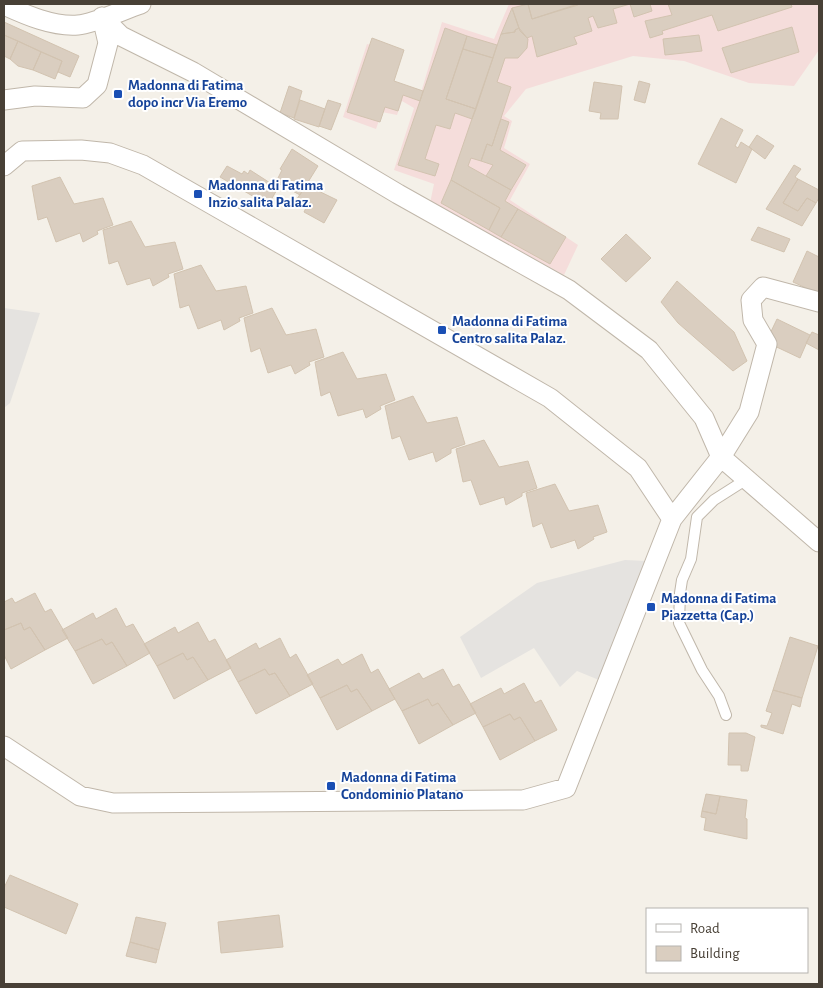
<svg xmlns="http://www.w3.org/2000/svg" width="823" height="988" viewBox="0 0 823 988" font-family="'Alegreya Sans',sans-serif">
<rect width="100%" height="100%" fill="#f4f0e8"/>
<path fill="#f5dddb" d="M509,4H819V50L794,86L749,83L684,61L633,56L526,89L504,116L512,121L504,148L530,164L510,200L578,245L564,275L430,203L434,184L394,170L414,108L402,101L397,115L382,112L376,129L343,117L367,44L402,54L392,86L420,96L442,22L494,39Z"/>
<path fill="#e5e3e0" d="M4,308L40,313L10,403L4,408Z
M625,560L647,561L599,680L577,671L560,687L534,648L481,678L460,637L537,583Z"/>
<path fill="#dacec0" stroke="#d2c3b0" d="M528,4L532,19L578,4H650L652,11L634,17L630,4L613,9L617,23L598,28L593,16L588,18L592,31L574,37L577,44L537,57L532,36L527,38L520,31L512,8Z
M528,4H578V5L532,19Z
M668,4H791L792,7L718,31L712,15L662,31L663,34L650,38L645,21L672,15Z
M512,8L519,28L515,30V32L501,34Z
M4,22L79,56L70,77L58,72L62,61L4,35Z
M792,27L799,52L731,73L722,48Z
M445,28L467,36L446,99L476,109L472,119L455,113L450,129L436,125L425,159L439,164L435,176L398,165Z
M519,28L528,39L527,48L518,58H505L497,82L511,87L492,146L487,144L481,161L471,158L468,166L511,190L505,201L518,209L501,237L489,230L500,208L451,180L501,34L515,32V30Z
M4,35L18,41L10,59L4,56Z
M699,35L702,51L665,55L663,39Z
M467,36L497,45L493,58L463,49Z
M372,38L404,50L394,81L423,91L420,101L403,95L398,111L385,107L380,122L347,112Z
M18,41L41,52L33,70L18,66L10,59Z
M463,49L493,58L476,109L446,99Z
M41,52L62,61L55,79L33,70Z
M639,81L650,84L645,103L634,100Z
M594,82L622,86L618,119H600L601,113L589,111Z
M289,86L302,91L294,118L280,113Z
M300,100L325,109L319,127L294,119Z
M328,100L341,104L331,130L319,126Z
M721,118L743,130L735,146L738,148L741,142L752,149L736,183L698,164Z
M501,119L509,122L500,150L526,165L511,190L486,176L493,165L481,161L487,144L492,146Z
M757,135L774,146L765,159L749,147Z
M292,149L318,166L300,195L276,182L282,170L280,169Z
M794,165L801,169L795,177L798,179L783,203L798,211L807,198L816,203L802,226L766,209Z
M227,166L242,174L244,171L248,174L250,170L278,188L268,205L220,177Z
M60,177L74,204L103,198L113,225L97,231L98,234L83,242L80,233L56,242L47,217L38,220L32,186Z
M798,179L819,190V198L816,203L807,198L798,211L783,203Z
M451,180L500,208L489,230L441,203Z
M306,185L337,200L324,223L304,212L306,208L295,202Z
M518,209L566,237L550,264L501,237Z
M131,221L145,247L175,242L183,269L168,274L169,277L153,286L150,278L127,285L118,261L109,264L103,230Z
M758,227L790,239L784,252L751,240Z
M626,234L651,258L626,282L601,259Z
M807,251L819,257V294L793,282Z
M201,265L216,291L246,286L253,313L239,318L240,321L224,330L221,320L198,329L189,305L180,308L174,274Z
M677,281L734,332L747,361L733,371L678,323L661,302Z
M272,308L286,335L316,329L324,357L309,362L310,365L295,374L291,365L268,373L260,348L251,352L244,318Z
M777,319L810,335L800,358L766,342Z
M812,332L819,335V350L806,343Z
M343,352L357,379L386,374L395,400L380,406L381,409L366,418L363,409L338,416L330,392L321,396L315,362Z
M413,396L427,423L457,417L465,444L451,449V453L436,462L433,452L409,460L400,436L392,439L385,406Z
M484,440L499,467L528,461L537,488L522,493V496L506,505L504,497L480,505L471,480L463,482L456,449Z
M555,484L569,511L598,505L607,532L593,537L594,539L578,549L575,540L551,548L542,523L533,527L526,493Z
M35,593L45,612L51,609L68,638L45,650L30,627L24,630L21,623L4,630V602L12,598L15,603Z
M116,608L126,627L133,624L150,653L127,666L112,642L106,645L102,639L75,651L62,630L93,613L96,619Z
M198,622L209,642L215,639L231,668L208,680L193,657L187,660L183,653L157,666L144,644L175,627L178,633Z
M21,623L24,630L30,627L45,650L11,669L4,655V630Z
M790,637L818,646L802,698L773,690Z
M280,638L290,658L296,654L313,684L290,696L275,673L269,675L265,669L238,682L226,660L256,643L259,649Z
M102,639L106,645L112,642L127,666L93,684L75,651Z
M183,653L187,660L193,657L208,680L174,699L157,666Z
M362,654L371,673L378,669L395,699L372,711L357,689L351,692L347,685L320,698L307,675L338,659L342,665Z
M265,669L269,675L275,673L290,696L256,714L238,682Z
M443,669L453,687L459,684L476,713L453,725L438,703L432,706L428,699L402,711L389,689L419,673L423,679Z
M524,683L535,703L541,700L557,730L535,741L520,717L514,720L510,714L483,727L470,704L501,688L504,694Z
M347,685L351,692L357,689L372,711L337,730L320,698Z
M773,690L802,698L800,707L792,704L783,734L761,727V725L767,726L772,713L766,711Z
M428,699L432,706L438,703L453,725L419,744L402,711Z
M510,714L514,720L520,717L535,741L500,760L483,727Z
M729,733H746L755,737L748,771H741V765H728Z
M706,794L720,796L716,814L702,811Z
M720,796L747,800L745,818L747,819V839L704,830L706,818L701,817L702,811L716,814Z
M10,875L78,904L66,934L4,907V888Z
M279,915L283,947L221,953L218,922Z
M136,917L166,923L159,950L130,942Z
M130,942L159,950L156,963L126,956Z"/>
<g fill="none" stroke-linecap="round" stroke-linejoin="round">
<g stroke="#c0b7aa" stroke-width="12">
<path id="lane" d="M726,715L719,696L702,670L679,623L680,593L682,580L691,559L697,517L714,500L747,479"/>
</g>
<g stroke="#c0b7aa" stroke-width="21">
<path id="street" d="M4,5C26,15 53,27 78,25C94,24 125,9 141,4
M102,17L121,36L193,72L398,194L569,290L649,350L704,418L721,457L819,542
M4,100L35,96L83,98L97,85L108,43L102,17
M4,166L22,151L81,150L110,153L143,165L550,398L638,468L672,519L566,788L523,800L113,803L80,796L4,746
M672,519L721,457L749,412L767,344L753,320L751,300L763,287L819,302"/>
</g>
<use href="#lane" stroke="#fff" stroke-width="10"/>
<use href="#street" stroke="#fff" stroke-width="19"/>
</g>
<g fill="#1a4fb4" stroke="#fff" stroke-width="2">
<rect x="113" y="89" width="10" height="10" rx="2.5"/>
<rect x="193" y="189" width="10" height="10" rx="2.5"/>
<rect x="437" y="325" width="10" height="10" rx="2.5"/>
<rect x="646" y="602" width="10" height="10" rx="2.5"/>
<rect x="326" y="781" width="10" height="10" rx="2.5"/>
</g>
<g text-anchor="middle" stroke-width="4" stroke-linejoin="round" paint-order="stroke">
<g font-size="15" font-weight="bold" fill="#164399" stroke="#fff" text-anchor="start">
<text x="128" y="90">Madonna di Fatima<tspan x="128" dy="17">dopo incr Via Eremo</tspan></text>
<text x="208" y="190">Madonna di Fatima<tspan x="208" dy="17">Inzio salita Palaz.</tspan></text>
<text x="452" y="326">Madonna di Fatima<tspan x="452" dy="17">Centro salita Palaz.</tspan></text>
<text x="661" y="603">Madonna di Fatima<tspan x="661" dy="17">Piazzetta (Cap.)</tspan></text>
<text x="341" y="782">Madonna di Fatima<tspan x="341" dy="17">Condominio Platano</tspan></text>
</g>
</g>
<rect width="823" height="988" fill="none" stroke="#484036" stroke-width="10"/>
<rect x="646" y="908" width="162" height="65" fill="#ffffff" stroke="#b6b3af"/>
<rect x="656" y="924" width="25" height="8" fill="#ffffff" stroke="#b6b3af"/>
<text x="690" y="933" font-size="15" fill="#484036">Road</text>
<rect x="656" y="946" width="25" height="15" fill="#dacec0" stroke="#b6b3af"/>
<text x="690" y="958" font-size="15" fill="#484036">Building</text>
</svg>
